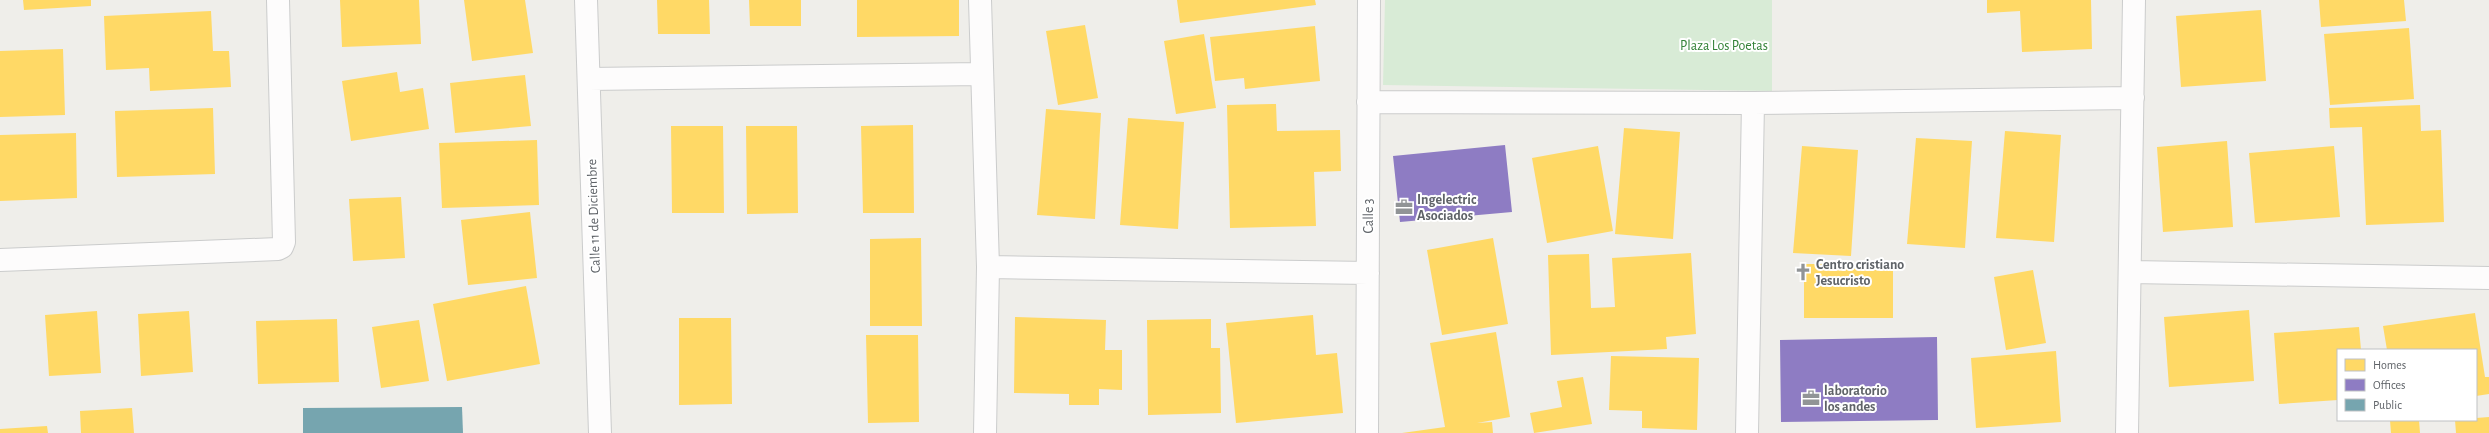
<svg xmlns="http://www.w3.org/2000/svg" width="2489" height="433" viewBox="0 0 2489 433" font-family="'Alegreya Sans',sans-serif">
<rect width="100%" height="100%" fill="#efeeea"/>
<path fill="#d8ebd6" d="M1385,0H1772V91L1383,85Z"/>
<path fill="#ffd966" d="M23,0H91V6L24,10Z
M340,0H419L421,44L342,47Z
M464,0H525L533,53L472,61Z
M657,0H709L710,34H658Z
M749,0H801V26H750Z
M857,0H959V36L857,37Z
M1177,0H1315L1316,5L1180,23Z
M1987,0H2091L2092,49L2022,52L2020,11L1987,13Z
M2319,0H2404L2406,21L2321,27Z
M2261,10L2266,81L2181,87L2176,16Z
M211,11L213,51H229L231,87L150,91L149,68L106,70L104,16Z
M1085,25L1098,98L1058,105L1046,31Z
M1315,26L1320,81L1245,89L1244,78L1215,81L1210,37Z
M2409,28L2414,99L2330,105L2324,34Z
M1204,34L1216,108L1176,114L1164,41Z
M63,49L65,115L0,117V51Z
M397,72L400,92L423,88L429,129L351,141L342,81Z
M525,75L531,126L455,133L450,83Z
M1276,104L1277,131L1340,130L1341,171L1314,172L1316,226L1230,228L1227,105Z
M2420,105L2421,131L2441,130L2444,222L2366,225L2362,127L2330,128L2329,108Z
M213,108L215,174L117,177L115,111Z
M1046,109L1101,113L1095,219L1037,215Z
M1128,118L1184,122L1178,229L1120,225Z
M913,125L914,213H863L861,126Z
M671,126H723L724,213H672Z
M746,126H797L798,213L747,214Z
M1624,128L1680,132L1673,239L1615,234Z
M2005,131L2061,135L2054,242L1996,238Z
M76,133L77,198L0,201V135Z
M1916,138L1972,141L1965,248L1907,244Z
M537,140L539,205L442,208L439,143Z
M2227,141L2233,227L2163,232L2157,147Z
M1598,146L1613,231L1547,243L1532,158Z
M1802,146L1858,150L1851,256L1793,253Z
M2334,146L2340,217L2255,223L2249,153Z
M401,197L405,258L353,261L349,199Z
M530,212L537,278L468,285L461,220Z
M921,238L922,326H870V239Z
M1493,238L1508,324L1442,335L1427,250Z
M1691,253L1696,334L1666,337L1667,349L1551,355L1548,255L1589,254L1591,308L1615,307L1612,258Z
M1804,264H1893V318H1804Z
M2033,270L2046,343L2006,350L1994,277Z
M526,286L540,364L447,381L433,304Z
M2249,310L2254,381L2169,387L2164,317Z
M97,311L101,373L49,376L45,315Z
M189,311L193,372L141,376L138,314Z
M2475,313L2485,377H2489V394L2476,396V350H2387L2383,326Z
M1313,315L1316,355L1337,353L1343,413L1236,423L1226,323Z
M1015,317L1106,320L1105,350H1122V390L1099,389V405H1069V394L1014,393Z
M679,318H731L732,404L679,405Z
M337,319L339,382L258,384L256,321Z
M1211,319V348H1220L1221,413L1148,415L1147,320Z
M419,320L429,381L381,388L372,327Z
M2359,327L2361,350H2338V400L2279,404L2274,333Z
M1496,332L1510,417L1477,423L1492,422L1493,433H1402L1445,427L1430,343Z
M866,335H918L919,422L868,423Z
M2056,351L2061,422L1976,428L1971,358Z
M1611,356L1699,358L1697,430L1642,428V411L1609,410Z
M1583,377L1592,424L1534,433L1530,413L1562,407L1557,381Z
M132,408L134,433H81L80,411Z
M2489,417V433H2456L2455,420H2476V418Z
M2390,420H2419L2420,433H2391Z
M47,426L48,433H0V429Z"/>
<path fill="#8e7cc3" d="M1505,145L1512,212L1400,222L1393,156Z
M1937,337L1938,420L1781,422L1780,340Z"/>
<path fill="#76a5af" d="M462,407L463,433H303V408Z"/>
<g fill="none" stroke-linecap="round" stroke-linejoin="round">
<g stroke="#cbcccc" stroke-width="24">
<path id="street" d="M586,0L600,433
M980,0L988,267L985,433
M589,79L981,74
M1368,102L1753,103L2133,98
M0,260L278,249L282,247L284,242L278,0
M988,267L1368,273
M2131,272L2489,278
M1367,433L1369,0
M1747,433L1753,103
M2127,433L2134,0"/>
</g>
<use href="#street" stroke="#fdfcfc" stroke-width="22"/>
</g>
<defs>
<g id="office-bare" transform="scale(1.38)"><path d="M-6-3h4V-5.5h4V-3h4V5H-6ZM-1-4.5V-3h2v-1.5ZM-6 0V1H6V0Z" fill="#919496" stroke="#fff" stroke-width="2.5" paint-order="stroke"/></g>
<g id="church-bare" transform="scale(1.38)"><path d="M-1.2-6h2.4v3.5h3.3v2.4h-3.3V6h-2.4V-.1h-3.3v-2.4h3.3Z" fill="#919496" stroke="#fff" stroke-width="2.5" paint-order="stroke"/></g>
</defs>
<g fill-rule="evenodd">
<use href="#office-bare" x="1404" y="207"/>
<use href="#church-bare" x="1803" y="272"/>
<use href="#office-bare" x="1811" y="398"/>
</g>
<g text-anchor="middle" stroke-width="4" stroke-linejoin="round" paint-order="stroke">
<g font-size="14" fill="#348238" stroke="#fff">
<text x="1724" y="50">Plaza Los Poetas</text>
</g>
<g font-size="14" font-weight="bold" fill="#5f6368" stroke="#fff" text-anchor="start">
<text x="1417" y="204">Ingelectric<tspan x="1417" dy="16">Asociados</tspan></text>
<text x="1816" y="269">Centro cristiano<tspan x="1816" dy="16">Jesucristo</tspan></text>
<text x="1824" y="395">laboratorio<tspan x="1824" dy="16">los andes</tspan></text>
</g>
<g font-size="14" fill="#5f6368" stroke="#fff">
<text transform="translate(593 216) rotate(-92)" y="5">Calle 11 de Diciembre</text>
<text transform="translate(1368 216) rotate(-90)" y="5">Calle 3</text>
</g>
</g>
<rect x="2337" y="349" width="140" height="72" fill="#ffffff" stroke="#bfc1c3"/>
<rect x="2345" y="359" width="20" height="12" fill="#ffd966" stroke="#bfc1c3"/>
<text x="2373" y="369" font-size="12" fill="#5f6368">Homes</text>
<rect x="2345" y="379" width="20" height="12" fill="#8e7cc3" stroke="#bfc1c3"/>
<text x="2373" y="389" font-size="12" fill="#5f6368">Offices</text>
<rect x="2345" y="399" width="20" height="12" fill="#76a5af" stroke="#bfc1c3"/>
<text x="2373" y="409" font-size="12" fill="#5f6368">Public</text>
</svg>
